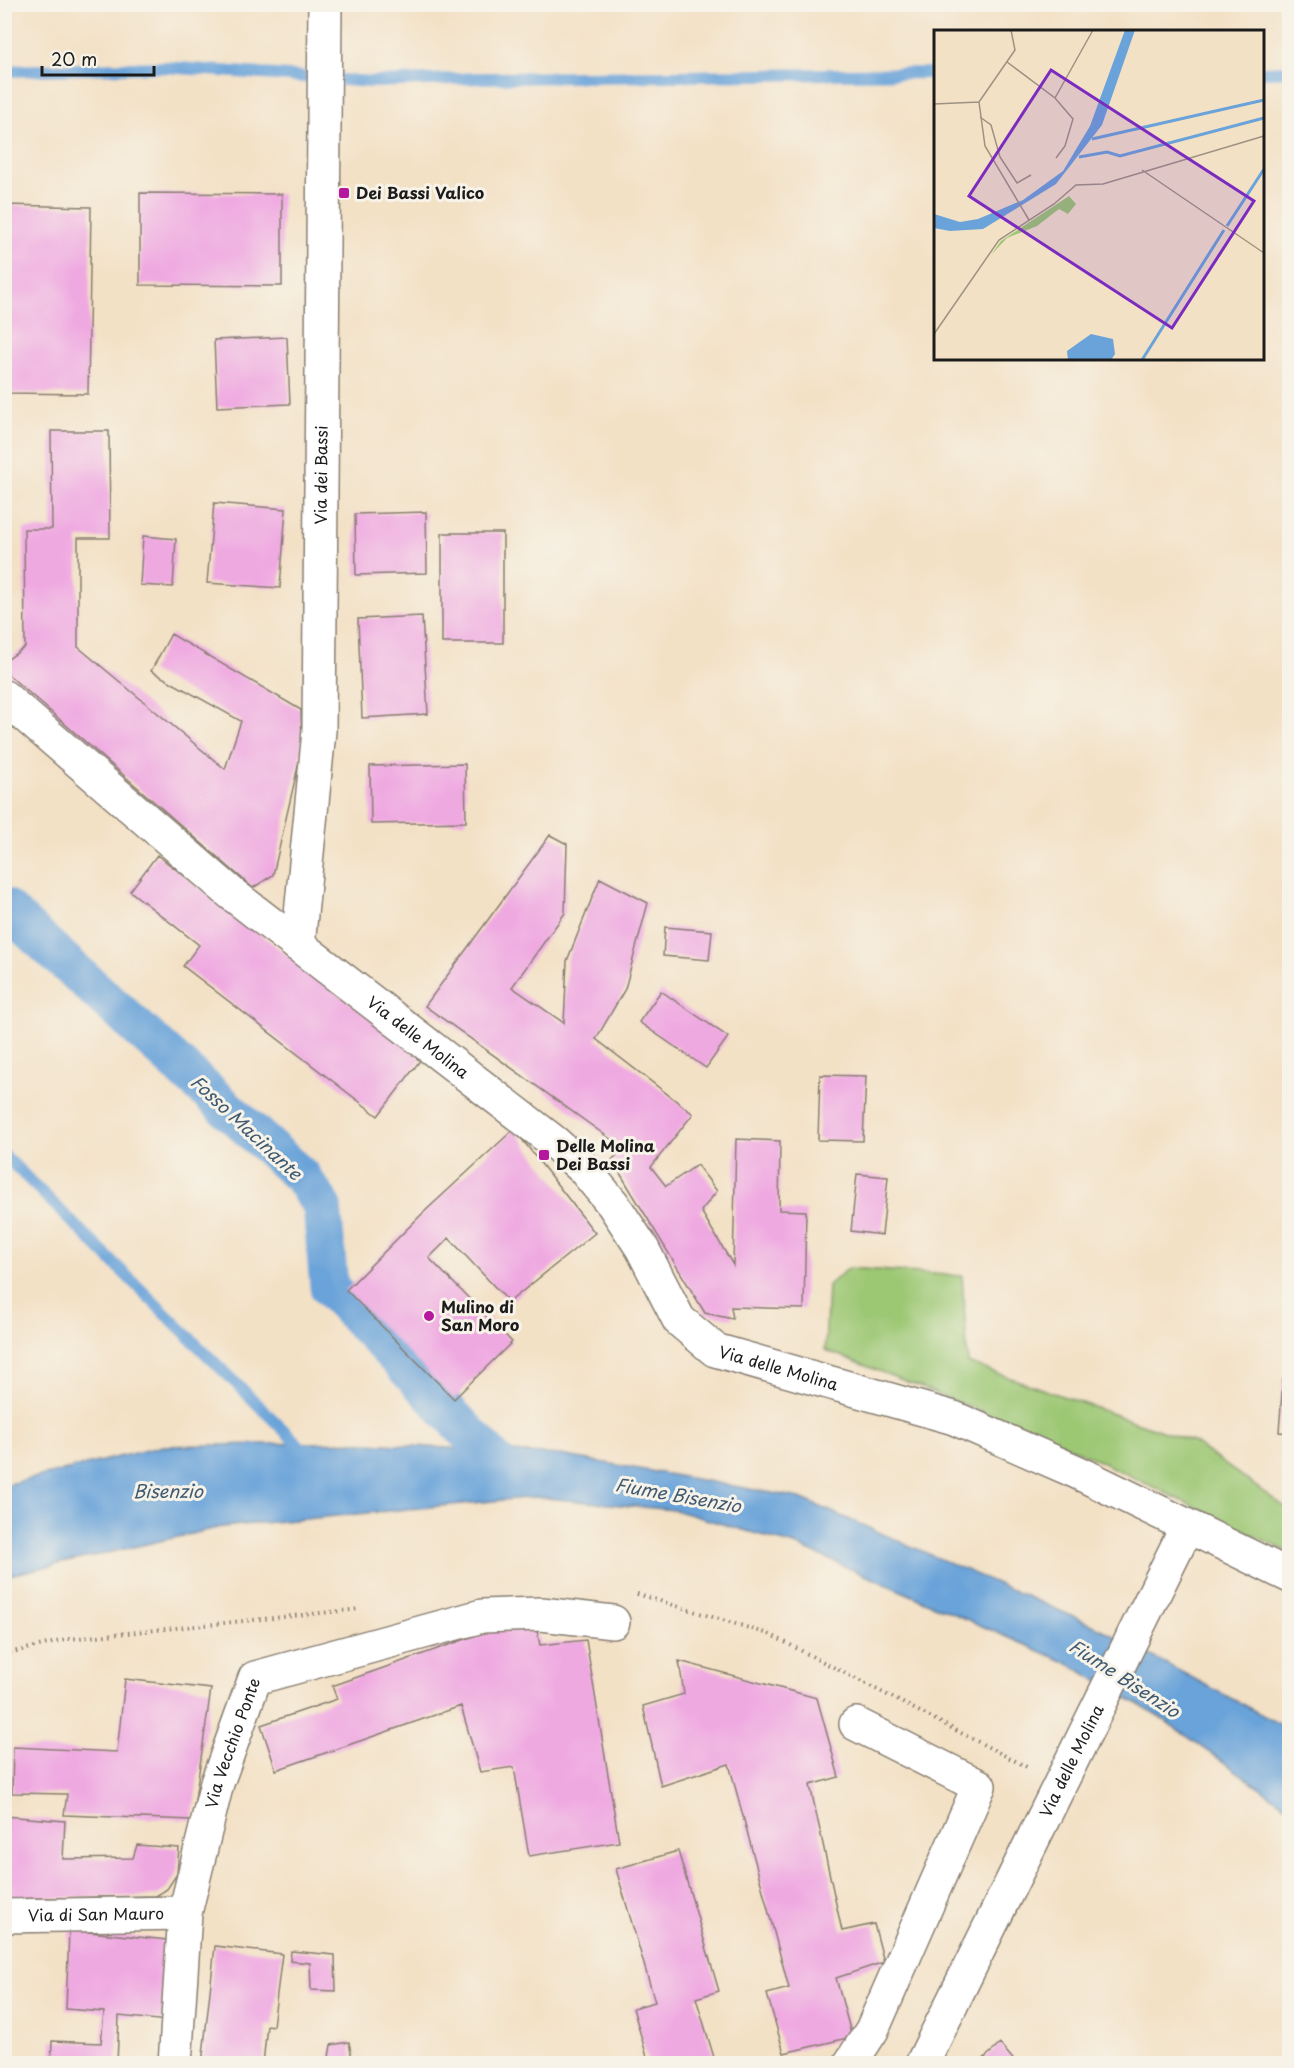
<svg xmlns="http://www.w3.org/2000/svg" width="1294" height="2068" viewBox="0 0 1294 2068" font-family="'Playpen Sans',sans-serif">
<rect width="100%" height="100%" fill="#f7f3e8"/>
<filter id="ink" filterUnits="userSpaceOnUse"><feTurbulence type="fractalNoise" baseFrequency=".0167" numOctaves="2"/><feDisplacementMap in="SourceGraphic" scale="12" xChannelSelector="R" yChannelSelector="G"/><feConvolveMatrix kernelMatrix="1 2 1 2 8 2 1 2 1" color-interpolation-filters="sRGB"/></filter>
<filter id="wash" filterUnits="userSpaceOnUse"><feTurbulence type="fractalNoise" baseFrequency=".008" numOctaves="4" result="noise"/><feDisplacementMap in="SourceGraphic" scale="24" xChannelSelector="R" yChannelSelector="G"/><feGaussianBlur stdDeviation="1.35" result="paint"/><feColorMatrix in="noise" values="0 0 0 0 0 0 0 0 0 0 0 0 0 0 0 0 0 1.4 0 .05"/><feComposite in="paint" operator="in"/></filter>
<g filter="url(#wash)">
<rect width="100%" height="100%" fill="#f3e1c6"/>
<path fill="#9cc773" stroke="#5c7248" stroke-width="1.5" d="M849,1268L962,1276L968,1363L1193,1442L1289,1510V1552L1055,1440L825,1350L828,1285Z"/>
<path fill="#69a3d9" stroke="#42607a" stroke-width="1.5" d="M352,1442L561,1455L800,1498L1095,1626L1289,1729V1808L1158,1716L1067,1663L798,1546L674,1510L535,1497L222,1527L5,1576L4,1485L163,1446Z"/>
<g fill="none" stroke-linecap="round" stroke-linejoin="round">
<path stroke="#69a3d9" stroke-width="12" d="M4,71L165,67L372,82L483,78L936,73
M1262,72L1290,71
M4,1155L307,1453"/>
<path stroke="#69a3d9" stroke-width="39" d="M4,907L301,1176L322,1206L329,1287L498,1464"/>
</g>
<g id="blocks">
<path fill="#efa9e1" d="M140,193L282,194V286L140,285Z
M4,205L91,207L88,394L4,393Z
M287,337L290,404L217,407L214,340Z
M51,431H109L110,538H78V647L225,769L241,721L151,671L171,634L301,710L302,749L273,875L253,888L4,671V662L25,647L24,529H52Z
M214,503L286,509L280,588L207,583Z
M426,512L427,573L356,575L355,514Z
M442,533H503V643H442Z
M143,536L176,539L173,587L140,585Z
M422,616L428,714L362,718L358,619Z
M465,764L466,822L371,824L370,766Z
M550,835L567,844L565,913L512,987L564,1023L567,961L600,878L648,903L625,989L596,1039L693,1114L651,1167L666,1186L697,1165L717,1191L701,1211L733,1265L736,1139L780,1141L779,1210L806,1211L804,1309L731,1307L733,1319L705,1313L612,1160L623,1148L425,1006Z
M157,855L422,1058L378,1116L183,966L199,945L130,891Z
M665,927L712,931L709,960L663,956Z
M661,991L728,1037L706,1068L639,1022Z
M820,1075L866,1076L863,1141L818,1140Z
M514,1129L595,1233L509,1302L449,1238L429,1258L512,1342L454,1399L346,1290L423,1213Z
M857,1174L888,1177L882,1235L851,1231Z
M1283,1379L1290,1380V1433L1279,1432Z
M536,1626L540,1645L586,1640L619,1842L529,1856L514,1767L480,1772L461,1706L276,1770L261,1725L337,1699L332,1686L497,1628Z
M679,1661L817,1698L839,1777L810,1785L842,1931L874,1924L884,1962L836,1978L852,2037L784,2053L767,1994L789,1988L729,1764L661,1786L643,1706L684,1694Z
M125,1679L211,1689L192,1820L64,1815L67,1794L12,1793L13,1747L117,1752Z
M4,1816L65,1821L63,1859L133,1858L137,1845L179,1848L177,1874L167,1889L156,1896L4,1899Z
M678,1851L719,1991L696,1998L716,2064H649L633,2008L655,2002L616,1869Z
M69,1930L177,1941L168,2021L119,2016L117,2064H51L52,2041L101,2043L104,2012L66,2009Z
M215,1946L282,1954L273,2026L267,2025L263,2064H202Z
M291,1951L335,1955L336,1991L311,1990L310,1963L290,1961Z
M349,2042L353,2064H328L331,2045Z
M1000,2044L1017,2064H978Z"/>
</g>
</g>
<g filter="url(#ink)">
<use href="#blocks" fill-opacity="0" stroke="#887e71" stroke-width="1.5"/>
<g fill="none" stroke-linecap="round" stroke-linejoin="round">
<g stroke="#887e71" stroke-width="36">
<g id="minor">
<path id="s1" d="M4,697L232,894L554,1142L583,1168L613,1204L642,1248L679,1320L715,1350L954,1418L1077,1472L1290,1576"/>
<path id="s2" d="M298,945L319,731L325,4"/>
<path id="s3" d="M4,1916L185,1913"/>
<path id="s4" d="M175,2064L185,1913L217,1783L255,1678L482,1616L541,1614L613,1622"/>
<path d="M850,2064L872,2030L979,1786L856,1724"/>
<path id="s5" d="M922,2064L1187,1527"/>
</g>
</g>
<path stroke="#887e71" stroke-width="4" stroke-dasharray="1.5 4.5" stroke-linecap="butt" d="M637,1594L769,1634L1029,1768
M4,1654L69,1639L360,1609"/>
<use href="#minor" stroke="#fff" stroke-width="33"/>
</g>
</g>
<g fill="#b5179e" stroke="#f7f3e8" stroke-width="2">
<rect x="338" y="187" width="12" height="12" rx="3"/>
<rect x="538" y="1149" width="12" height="12" rx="3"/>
<circle cx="429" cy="1316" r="6"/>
</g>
<g text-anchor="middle" stroke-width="6" stroke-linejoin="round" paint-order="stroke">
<g font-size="16" font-weight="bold" fill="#1c1c1c" stroke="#f7f3e8" text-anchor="start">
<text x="356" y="199">Dei Bassi Valico</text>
<text x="556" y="1152">Delle Molina<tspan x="556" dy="18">Dei Bassi</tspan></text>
<text x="441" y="1313">Mulino di<tspan x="441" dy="18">San Moro</tspan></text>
</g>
<g font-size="16" fill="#1c1c1c" stroke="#f7f3e8">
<text dy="6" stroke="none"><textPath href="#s2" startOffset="471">Via dei Bassi</textPath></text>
<text dy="6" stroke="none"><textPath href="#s1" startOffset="536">Via delle Molina</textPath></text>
<text dy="6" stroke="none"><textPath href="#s1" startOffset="1040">Via delle Molina</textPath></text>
<text dy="6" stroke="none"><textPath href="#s4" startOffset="328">Via Vecchio Ponte</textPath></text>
<text dy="6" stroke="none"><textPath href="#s5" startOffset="338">Via delle Molina</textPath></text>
<text dy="6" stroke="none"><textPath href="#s3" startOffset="92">Via di San Mauro</textPath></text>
</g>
<g font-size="18" font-style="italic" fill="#3f5971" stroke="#f7f3e8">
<text transform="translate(246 1128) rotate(43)" y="6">Fosso Macinante</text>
<text x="168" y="1498">Bisenzio</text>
<text transform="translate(678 1496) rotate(10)" y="6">Fiume Bisenzio</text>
<text transform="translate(1124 1679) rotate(33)" y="6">Fiume Bisenzio</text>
</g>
</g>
<g transform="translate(934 30)">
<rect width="330" height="330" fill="#f3e1c6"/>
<path d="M135,166L142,174L134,184L125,179L103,196L73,208L57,225L67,211Z" fill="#9cc773"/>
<path d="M191,0H201L168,95L122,154L49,199L16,201L0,198V184L26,192L44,189L89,170L129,141L156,96ZM157,304L179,309L181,324L177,330H134L133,321Z" fill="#69a3d9"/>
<path fill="none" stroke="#69a3d9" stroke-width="3" d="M158,109L330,70M145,127L173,122L186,126L330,88M293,196L330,139M208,330L290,200"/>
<path fill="none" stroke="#9d9282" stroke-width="1.5" d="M73,32L121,68L139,89L131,116L122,128M121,68L159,0M45,72L51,116L95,190M45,72L81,20L77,0M0,74L45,72M46,87L57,95L66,127L83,153L97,145M208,140L330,223M0,304L65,210L120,174L142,155L169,154L330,106"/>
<path fill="#7b2cbf" fill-opacity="0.15" stroke="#7b2cbf" stroke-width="3" d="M117,40L320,171L238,298L35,166Z"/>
<rect width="330" height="330" fill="none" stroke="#1c1c1c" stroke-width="3"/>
</g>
<rect width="1294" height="2068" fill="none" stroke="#f7f3e8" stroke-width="24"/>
<path d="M42 66v9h112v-9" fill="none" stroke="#1c1c1c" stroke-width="3"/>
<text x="51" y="66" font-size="18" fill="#1c1c1c" stroke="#f7f3e8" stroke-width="4.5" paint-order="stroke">20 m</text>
</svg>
